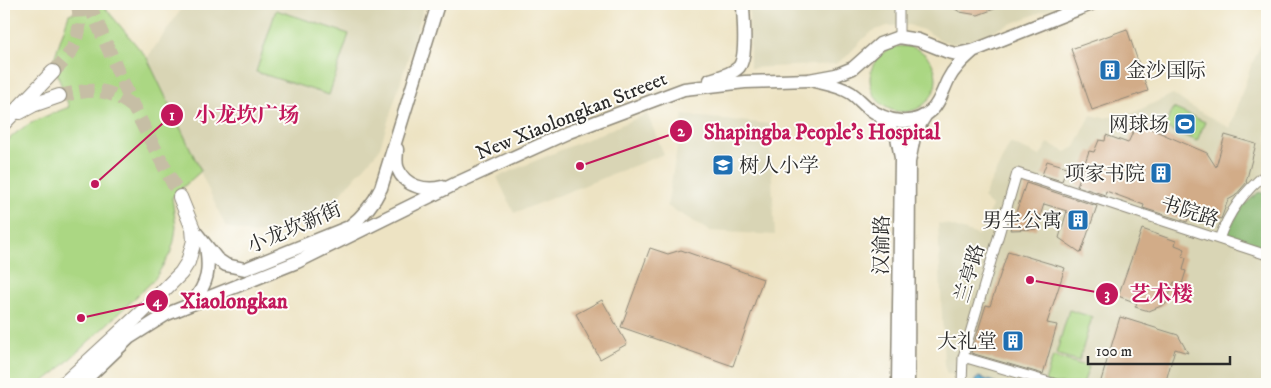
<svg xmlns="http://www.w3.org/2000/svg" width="1271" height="388" viewBox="0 0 1271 388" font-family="'IM FELL DW Pica','Noto Serif SC',serif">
<rect width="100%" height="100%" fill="#fdfcf7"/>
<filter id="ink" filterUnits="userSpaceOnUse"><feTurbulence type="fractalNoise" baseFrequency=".02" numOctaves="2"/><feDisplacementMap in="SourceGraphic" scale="10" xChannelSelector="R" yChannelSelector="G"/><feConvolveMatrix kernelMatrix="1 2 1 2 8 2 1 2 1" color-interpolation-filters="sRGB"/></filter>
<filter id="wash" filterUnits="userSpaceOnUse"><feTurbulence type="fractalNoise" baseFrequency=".0096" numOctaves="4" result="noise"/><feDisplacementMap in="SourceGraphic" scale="20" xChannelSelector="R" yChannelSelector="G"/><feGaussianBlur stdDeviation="1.12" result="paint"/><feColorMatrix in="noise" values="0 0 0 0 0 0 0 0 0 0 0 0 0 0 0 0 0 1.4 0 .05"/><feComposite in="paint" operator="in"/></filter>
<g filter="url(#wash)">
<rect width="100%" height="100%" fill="#ede3c3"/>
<path fill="#d9d5b5" d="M185,4H425L379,150L328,208L318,215L309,219L254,234L226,227L147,58Z
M749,4H1062L967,41L953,44L941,40L926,31L909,25L887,26L873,31L864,38L846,57L835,64L750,68Z
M1267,31V384H953V374H947L944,365L938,223L948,225L978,235L992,206L983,198L1010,143L1040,156L1048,143L1066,152L1075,147L1091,115L1103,118L1133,113L1173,94L1190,106L1230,128L1251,66Z
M647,114L664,154L514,213L497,177Z
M683,115L769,124L775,235L710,231L667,206Z"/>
<path fill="#abd783" stroke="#6b8157" d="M102,4L147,58L201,171L172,197L176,227L174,241L170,254L154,280L56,372L44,381L36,384H11L4,381V145C21,124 44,117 69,107L53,62L69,14Z
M276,10L349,34L329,95L256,72Z
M870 79a33 33 0 1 1 66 0a33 33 0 1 1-66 0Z
M1173,108L1205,122L1197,141L1165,127Z
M1069,310L1092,317L1079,361L1056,354Z
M1053,356L1089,367L1083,384H1052L1045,382Z"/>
<path fill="#88b871" stroke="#5a724e" d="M1259,192L1267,195V251L1224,237L1242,207Z"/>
<path fill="#51a6cd" stroke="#3e687c" d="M979,377L1000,384H975V380Z"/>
<g id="blocks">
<path fill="#d2ac88" d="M947,4H1005V5L978,15L960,12Z
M1127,29L1148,91L1092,110L1071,49Z
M1137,123L1207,153L1216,167L1225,135L1256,144L1246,182H1247L1235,196L1228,200L1221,219L1192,210L1187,222L1143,208L1144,205L1106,191L1105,195L1077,186L1089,151L1094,152L1099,140L1105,141L1106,135L1128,143Z
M1047,161L1067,167L1062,181L1042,175Z
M1026,183L1097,206L1081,253L1059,238L1067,211L1044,204L1036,229L1010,230Z
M1142,229L1176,241L1175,245L1185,249L1182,256L1186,258L1183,270L1186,271L1182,284L1174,282L1166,304L1149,311L1135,307L1137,303L1118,296Z
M650,248L668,254L681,250L763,279L733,366L621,327Z
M1008,251L1065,268L1047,323L1057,325L1043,374L971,353L986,305L990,306Z
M602,300L627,344L600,359L576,314Z
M1120,317L1178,335L1188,353L1175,349L1165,384H1100Z"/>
</g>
</g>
<g filter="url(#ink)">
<use href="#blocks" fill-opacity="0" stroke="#8c8777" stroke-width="1"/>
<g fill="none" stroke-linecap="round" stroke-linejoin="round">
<path stroke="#c6bea5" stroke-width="14" stroke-dasharray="14 7" stroke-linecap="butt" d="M89,4L133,106L180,197
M53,72C76,50 83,35 78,4
M59,96C89,90 105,85 132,106"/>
<g stroke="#8c8777" stroke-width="11">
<path id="street" d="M899,4V37
M1219,239C1229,211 1244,191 1267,173
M963,357L1056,384
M962,384L963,357L1017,173L1267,255"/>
</g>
<g stroke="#8c8777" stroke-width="15">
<path id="secondary" d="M710,80C720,77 732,74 739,67C748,56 743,18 743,4
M814,81C826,84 840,86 851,93C857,97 862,103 868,108C887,122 913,128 932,110C940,102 943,90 948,80C954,68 963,60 973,51
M878,114L897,137L901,158L898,384
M397,149C397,155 395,163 398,169C405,187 426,191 442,187
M193,229L217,259L226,265L245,269L349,227C363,216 373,205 381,188L438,4
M193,302C208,282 210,271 206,246
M81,384L129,338L167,314L297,262L457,183L569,132L684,89L745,82L809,80L836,75L853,68L880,44L899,37L918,40L948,52L957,54L975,50L1091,4
M908,384L909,162L915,132L925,116"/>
</g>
<g stroke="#8c8777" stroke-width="16">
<path id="primary" d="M20,112L33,105L59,96
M4,123L53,72
M62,384L65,383L141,313L181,273L188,262L194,241L193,229L180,197"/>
</g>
<use href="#street" stroke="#fff" stroke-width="9"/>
<use href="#secondary" stroke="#fff" stroke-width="12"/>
<use href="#primary" stroke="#fff" stroke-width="14"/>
</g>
</g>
<defs>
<g id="building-square" transform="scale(1.125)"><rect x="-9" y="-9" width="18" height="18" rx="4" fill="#1f6fb2" stroke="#fdfcf7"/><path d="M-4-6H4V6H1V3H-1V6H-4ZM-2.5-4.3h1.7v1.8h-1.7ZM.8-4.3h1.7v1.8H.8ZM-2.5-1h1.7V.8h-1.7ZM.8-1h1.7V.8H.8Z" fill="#fff"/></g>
<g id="stadium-square" transform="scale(1.125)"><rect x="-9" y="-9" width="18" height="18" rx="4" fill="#1f6fb2" stroke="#fdfcf7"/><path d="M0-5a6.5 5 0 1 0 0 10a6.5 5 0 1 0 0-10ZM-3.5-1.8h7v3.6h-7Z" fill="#fff"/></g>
<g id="school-square" transform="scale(1.125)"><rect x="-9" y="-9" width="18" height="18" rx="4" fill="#1f6fb2" stroke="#fdfcf7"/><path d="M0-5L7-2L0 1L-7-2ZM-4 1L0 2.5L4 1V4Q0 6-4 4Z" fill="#fff"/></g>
</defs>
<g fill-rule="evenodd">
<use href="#building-square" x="1110" y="70"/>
<use href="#stadium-square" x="1185" y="124"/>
<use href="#school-square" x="723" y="165"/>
<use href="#building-square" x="1161" y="173"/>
<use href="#building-square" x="1078" y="220"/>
<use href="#building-square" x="1013" y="341"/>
</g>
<g text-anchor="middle" stroke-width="4" stroke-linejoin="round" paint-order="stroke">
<g font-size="20" fill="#2b2b2b" stroke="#fdfcf7" text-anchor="end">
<text x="1126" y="77" text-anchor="start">金沙国际</text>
<text x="1169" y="131">网球场</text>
<text x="739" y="172" text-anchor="start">树人小学</text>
<text x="1145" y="180">项家书院</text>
<text x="1062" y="227">男生公寓</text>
<text x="997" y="348">大礼堂</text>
</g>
<g font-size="20" fill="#2b2b2b" stroke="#fdfcf7">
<text transform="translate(571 115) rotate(-22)" y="7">New Xiaolongkan Streeet</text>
<text transform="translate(1190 211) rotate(18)" y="7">书院路</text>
<text transform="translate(294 227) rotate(-23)" y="7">小龙坎新街</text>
<text transform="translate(881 245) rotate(-89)" y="7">汉渝路</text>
<text transform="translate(969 273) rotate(-73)" y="7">兰亭路</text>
</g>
</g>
<path fill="none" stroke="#c2185b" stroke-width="2" d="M95 184L172 115M580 166L681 131M1030 280L1107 294M81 318L157 301"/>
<g fill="#c2185b" stroke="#fdfcf7" stroke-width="2">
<circle cx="95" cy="184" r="5"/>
<circle cx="580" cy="166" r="5"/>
<circle cx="1030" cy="280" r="5"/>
<circle cx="81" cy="318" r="5"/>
<circle cx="172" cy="115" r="12"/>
<circle cx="681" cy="131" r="12"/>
<circle cx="1107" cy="294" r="12"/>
<circle cx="157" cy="301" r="12"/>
</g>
<g font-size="15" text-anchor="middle" font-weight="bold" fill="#fff">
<text x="172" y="120">1</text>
<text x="681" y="136">2</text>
<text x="1107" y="299">3</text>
<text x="157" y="306">4</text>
</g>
<g font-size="21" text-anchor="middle" font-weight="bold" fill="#c2185b" stroke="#fdfcf7" stroke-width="4" stroke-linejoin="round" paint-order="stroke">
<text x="247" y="122">小龙坎广场</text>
<text x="822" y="139">Shapingba People's Hospital</text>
<text x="1161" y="301">艺术楼</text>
<text x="234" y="308">Xiaolongkan</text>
</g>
<rect width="1271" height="388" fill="none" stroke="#fdfcf7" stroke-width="20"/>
<path d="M1088 356v8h142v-8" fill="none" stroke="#2b2b2b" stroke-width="2.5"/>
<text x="1096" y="356" font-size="15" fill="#2b2b2b" stroke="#fdfcf7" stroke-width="4" paint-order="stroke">100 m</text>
</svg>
